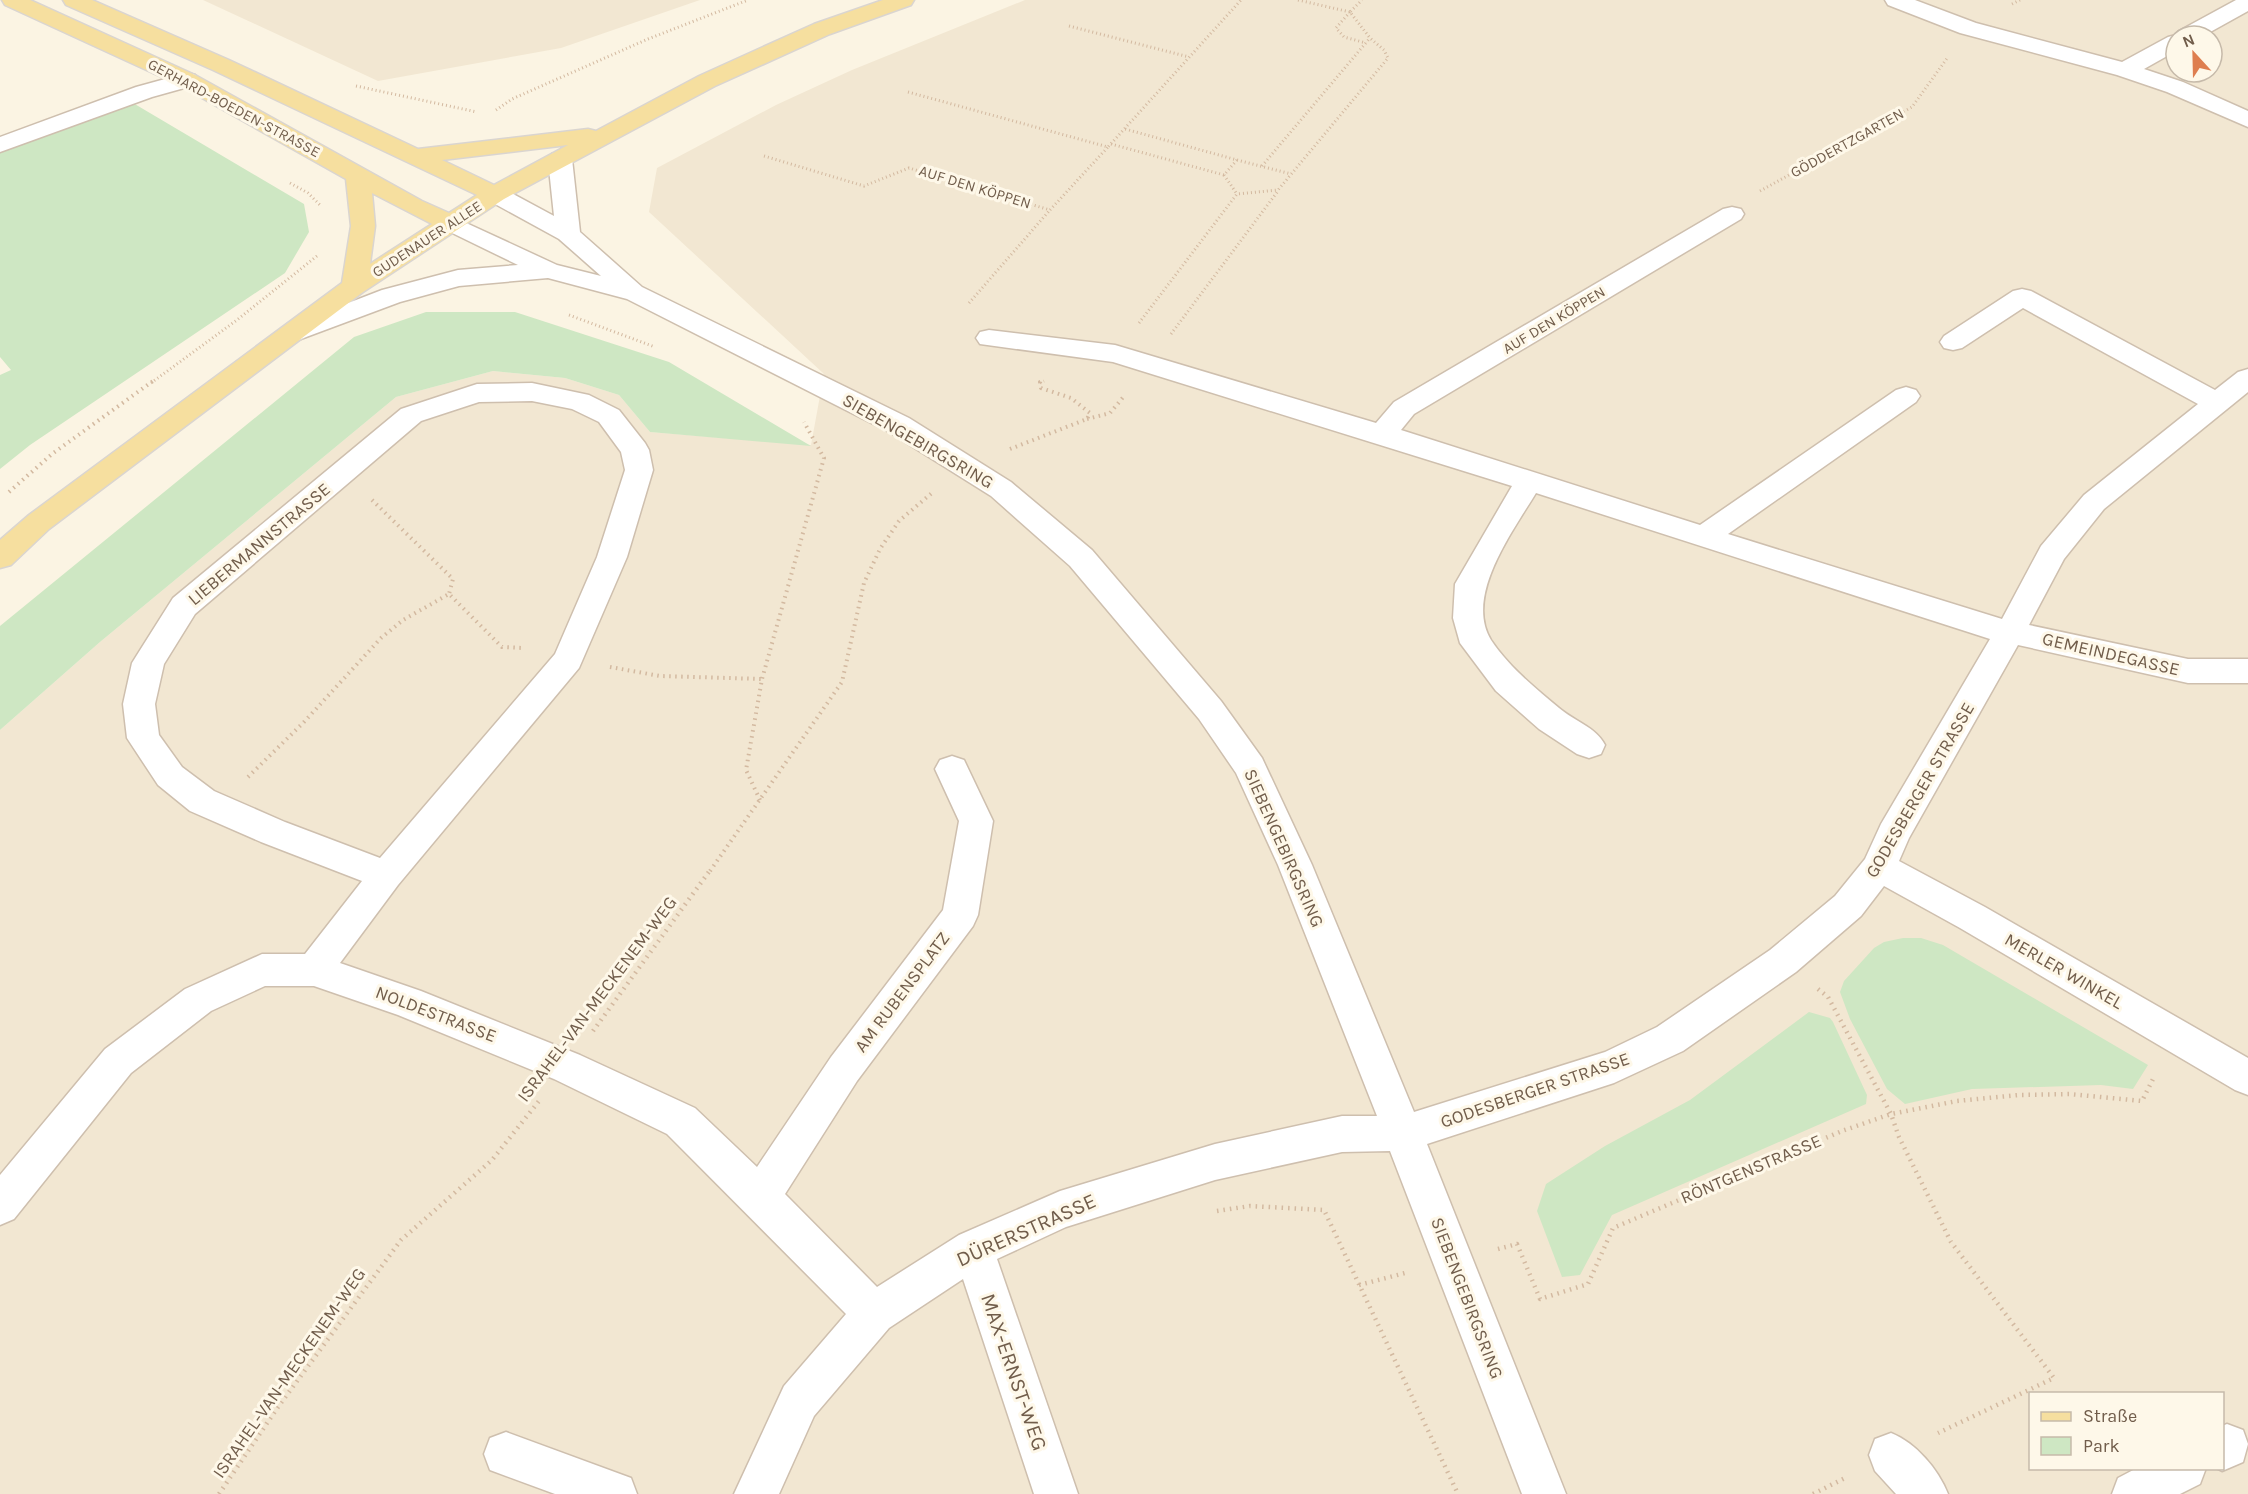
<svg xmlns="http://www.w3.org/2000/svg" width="2248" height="1494" viewBox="0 0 2248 1494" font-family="Karla,sans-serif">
<rect width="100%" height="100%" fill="#fbf4e3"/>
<path fill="#f2e7d2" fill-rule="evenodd" d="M203,0H700L561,48L378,81Z
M1025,0H2248V1494H0V730L100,642L396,397L493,371L565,378L619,395L650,432L811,445L824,374L649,212L657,168L776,105L852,70ZM2176,36H2212V72H2176ZM2030,1394H2222V1468H2030Z"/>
<path fill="#cee7c3" d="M133,103L304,204L309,232L285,273L30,445L0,469V375L11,370L0,357V153Z
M426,312H515L669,362L811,446L650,432L619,395L565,378L493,371L396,397L100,642L0,730V626L354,337Z
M1903,938H1921L1943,945L2148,1065L2133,1089L2101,1085L1972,1089L1905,1104L1887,1089L1850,1019L1840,992L1844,981L1874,948L1884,942Z
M1809,1012L1830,1018L1833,1022L1867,1095L1866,1104L1612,1215L1580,1275L1562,1277L1537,1211L1546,1184L1605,1146L1690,1100Z"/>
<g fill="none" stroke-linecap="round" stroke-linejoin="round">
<g stroke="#cebfae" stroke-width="3">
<path id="minor" d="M1885,0H1915L1976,23L2122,62L2168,37L2176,35L2179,31L2236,0H2248V11L2203,36H2176V51L2144,69L2183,82L2248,111V127L2167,92L2117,75L1960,33L1888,5Z
M187,73L195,75L198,80L195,85L152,97L0,152V137L136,87Z
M560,152L568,154L572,159L580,232L642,287L909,418L1011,482L1092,550L1221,701L1262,758L1312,865L1414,1112L1605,1052L1657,1027L1770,950L1835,896L1865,859L1881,824L1990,639L1536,493C1513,531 1464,596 1491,640C1509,667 1535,688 1559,708C1574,721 1596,727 1605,745L1601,754L1589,758L1577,754L1539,729L1496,691L1460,643L1453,618L1455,584L1512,486L1113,362L980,344L976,338L980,332L989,330L1115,345L1376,423L1394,402L1723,209L1732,207L1741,209L1744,214L1741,219L1414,414L1401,430L1700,525L1896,390L1906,387L1916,390L1920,396L1916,402L1728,534L2002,619L2041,546L2084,495L2198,404L2023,308L1962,348L1953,350L1944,348L1940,342L1944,336L2013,291L2022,289L2031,291L2215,390L2238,372L2248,369V392L2104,509L2064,559L2029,625L2188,659H2248V683H2188L2018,645L1909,838L1899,861L1985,907L2248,1058V1095L2235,1090L1960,928L1884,886L1861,916L1796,972L1683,1051L1614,1083L1427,1144L1566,1494H1522L1390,1151L1342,1152L1215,1180L1066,1227L997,1259L1078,1494H1034L963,1279L889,1328L814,1416L779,1494H734L784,1386L846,1314L667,1134L554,1079L398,1015L314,986H265L211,1011L131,1073L14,1219L0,1225V1175L105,1049L185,989L262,954H305L362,881L261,842L190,811L158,785L127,738L123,704L132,663L137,655L173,598L401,409L477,384L532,383L589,395L619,410L645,443L649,450L653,470L627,557L579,668L398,885L340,963L421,991L580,1055L695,1108L757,1167L831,1057L943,910L959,821L935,769L940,760L952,756L964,760L993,821L978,915L973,926L857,1081L785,1194L877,1287L959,1235L1060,1191L1215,1144L1342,1116H1377L1278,865L1236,773L1199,719L1070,566L991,496L889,432L627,299L548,278L459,286L400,302L290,343L281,341L277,335L281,329L382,290L458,270L518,265L442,228L439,223L442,218L451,216L557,265L601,276L559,239L486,199L483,194L486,189L495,187L504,189L554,216L548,159L552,154ZM532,401L572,409L599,422L621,452L625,470L597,557L555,654L380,858L285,822L214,791L182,767L159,735L155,704L164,664L195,614L421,421L479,402Z
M2227,1424L2243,1430L2248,1444L2243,1462L2222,1471L2216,1468H2222V1426Z
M506,1432L631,1478L637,1494H555L490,1470L484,1454L490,1438Z
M1891,1433C1916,1443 1938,1469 1948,1494H1896L1875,1471L1869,1455L1875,1439Z
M2137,1468H2206L2200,1484L2180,1494H2112L2118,1478Z"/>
</g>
<g stroke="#dad5d0" stroke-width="3">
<path id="major" d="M2,0H30L195,75L422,201L449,213L477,195L213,70L66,5L63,0H92L229,60L418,149L588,129L596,131L699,76L814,24L883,0H914L911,5L830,34L715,86L504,199L363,292L49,529L11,565L0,568V540L29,515L342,283L351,226L346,179L179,85L5,5ZM568,145L494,185L442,160ZM372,193L432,224L370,264L375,226Z"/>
</g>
<path stroke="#d3b9a0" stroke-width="3" stroke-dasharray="1 3" stroke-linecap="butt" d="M1298,0L1350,12
M2012,4L2020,0
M1350,12L1336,28L1344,37L1366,43
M1069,26L1189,57
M356,86L477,112
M908,92L1108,147L1241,0
M496,110L512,99L648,39L748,0
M1111,144L1224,175L1237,160L1125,129
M764,156L864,186L909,168L1050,210L1108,147
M1237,160L1291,174
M1262,166L1370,38
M1224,175L1237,194
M290,183L308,193L320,205
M1760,191L1912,107L1948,57
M969,303L1050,210
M569,315L655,347
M1139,323L1237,194L1278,190L1388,58L1384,50L1370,38L1350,12L1362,0
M1171,334L1278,191
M151,383L237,320L317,256
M1040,383L1044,381"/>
<path stroke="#d3b9a0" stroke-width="4" stroke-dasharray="1.5 4.5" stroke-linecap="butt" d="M1087,419L1110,413L1125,395
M1010,449L1087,419L1090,413L1071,398L1041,388L1040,382L1044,381
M9,492L52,454L153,381
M372,500L453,579L449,594
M610,667L660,676L762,679
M248,777L304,722L381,638L403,620L449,594L502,647L523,648
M760,800L746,770L762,679L824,458L804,422
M710,871L842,682L864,583L880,549L899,521L933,492"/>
<path stroke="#d3b9a0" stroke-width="4.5" stroke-dasharray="1.5 5" stroke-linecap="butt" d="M1818,989L1828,997L1891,1114L1899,1137L1951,1242L2054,1378L1938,1433
M593,1031L711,869
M1217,1211L1250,1206L1324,1210L1458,1494
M1498,1249L1517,1244L1540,1299L1588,1284L1613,1228L1842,1131L1891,1114L1957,1101L2019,1095L2069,1094L2142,1101L2155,1075
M1359,1285L1409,1272
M219,1494L278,1407L401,1240L492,1160L539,1101
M1813,1494L1847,1477"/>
<use href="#minor" fill="#fff" fill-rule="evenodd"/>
<use href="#major" fill="#f6df9f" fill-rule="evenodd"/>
</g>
<g text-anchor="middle" stroke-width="6" stroke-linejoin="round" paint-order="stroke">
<g font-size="15" fill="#715d4b" stroke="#fef8e9">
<text transform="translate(234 108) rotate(28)" y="5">GERHARD-BOEDEN-STRASSE</text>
<text transform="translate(1847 143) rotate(-29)" y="5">GÖDDERTZGARTEN</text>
<text transform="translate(975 187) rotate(17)" y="5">AUF DEN KÖPPEN</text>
<text transform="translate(427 239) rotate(-33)" y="5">GUDENAUER ALLEE</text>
<text transform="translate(1554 320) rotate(-31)" y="5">AUF DEN KÖPPEN</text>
</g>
<g font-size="18" fill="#715d4b" stroke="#fef8e9">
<text transform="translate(918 441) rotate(30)" y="6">SIEBENGEBIRGSRING</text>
<text transform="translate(259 544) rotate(-40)" y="6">LIEBERMANNSTRASSE</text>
<text transform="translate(2111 654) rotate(13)" y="6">GEMEINDEGASSE</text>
<text transform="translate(1920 790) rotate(-60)" y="6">GODESBERGER STRASSE</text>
<text transform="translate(1284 848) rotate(66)" y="6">SIEBENGEBIRGSRING</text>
<text transform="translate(2064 971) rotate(30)" y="6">MERLER WINKEL</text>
<text transform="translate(902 992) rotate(-53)" y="6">AM RUBENSPLATZ</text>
<text transform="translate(597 999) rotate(-53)" y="6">ISRAHEL-VAN-MECKENEM-WEG</text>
<text transform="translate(436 1014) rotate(21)" y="6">NOLDESTRASSE</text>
<text transform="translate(1535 1090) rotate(-19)" y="6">GODESBERGER STRASSE</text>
<text transform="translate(1751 1169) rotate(-23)" y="6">RÖNTGENSTRASSE</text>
<text transform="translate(1467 1298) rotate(69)" y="6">SIEBENGEBIRGSRING</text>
<text transform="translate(289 1373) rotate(-55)" y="6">ISRAHEL-VAN-MECKENEM-WEG</text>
</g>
<g font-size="21" fill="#715d4b" stroke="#fef8e9">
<text transform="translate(1026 1230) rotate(-24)" y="7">DÜRERSTRASSE</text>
<text transform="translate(1014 1372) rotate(71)" y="7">MAX-ERNST-WEG</text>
</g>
</g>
<rect x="2029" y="1392" width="195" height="78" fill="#fef8e9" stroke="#c6baaa" stroke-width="1.5"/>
<rect x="2041" y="1412" width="30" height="9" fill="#f6df9f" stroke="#c6baaa" stroke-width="1.5"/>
<text x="2083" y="1422" font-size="18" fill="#715d4b">Straße</text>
<rect x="2041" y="1437" width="30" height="18" fill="#cee7c3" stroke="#c6baaa" stroke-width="1.5"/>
<text x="2083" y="1452" font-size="18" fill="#715d4b">Park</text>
<g transform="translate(2194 54) rotate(338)"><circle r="28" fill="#fef8e9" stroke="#c6baaa" stroke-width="1.5"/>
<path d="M0-4.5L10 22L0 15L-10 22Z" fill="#de7e4f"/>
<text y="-9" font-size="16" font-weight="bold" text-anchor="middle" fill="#715d4b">N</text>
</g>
</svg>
